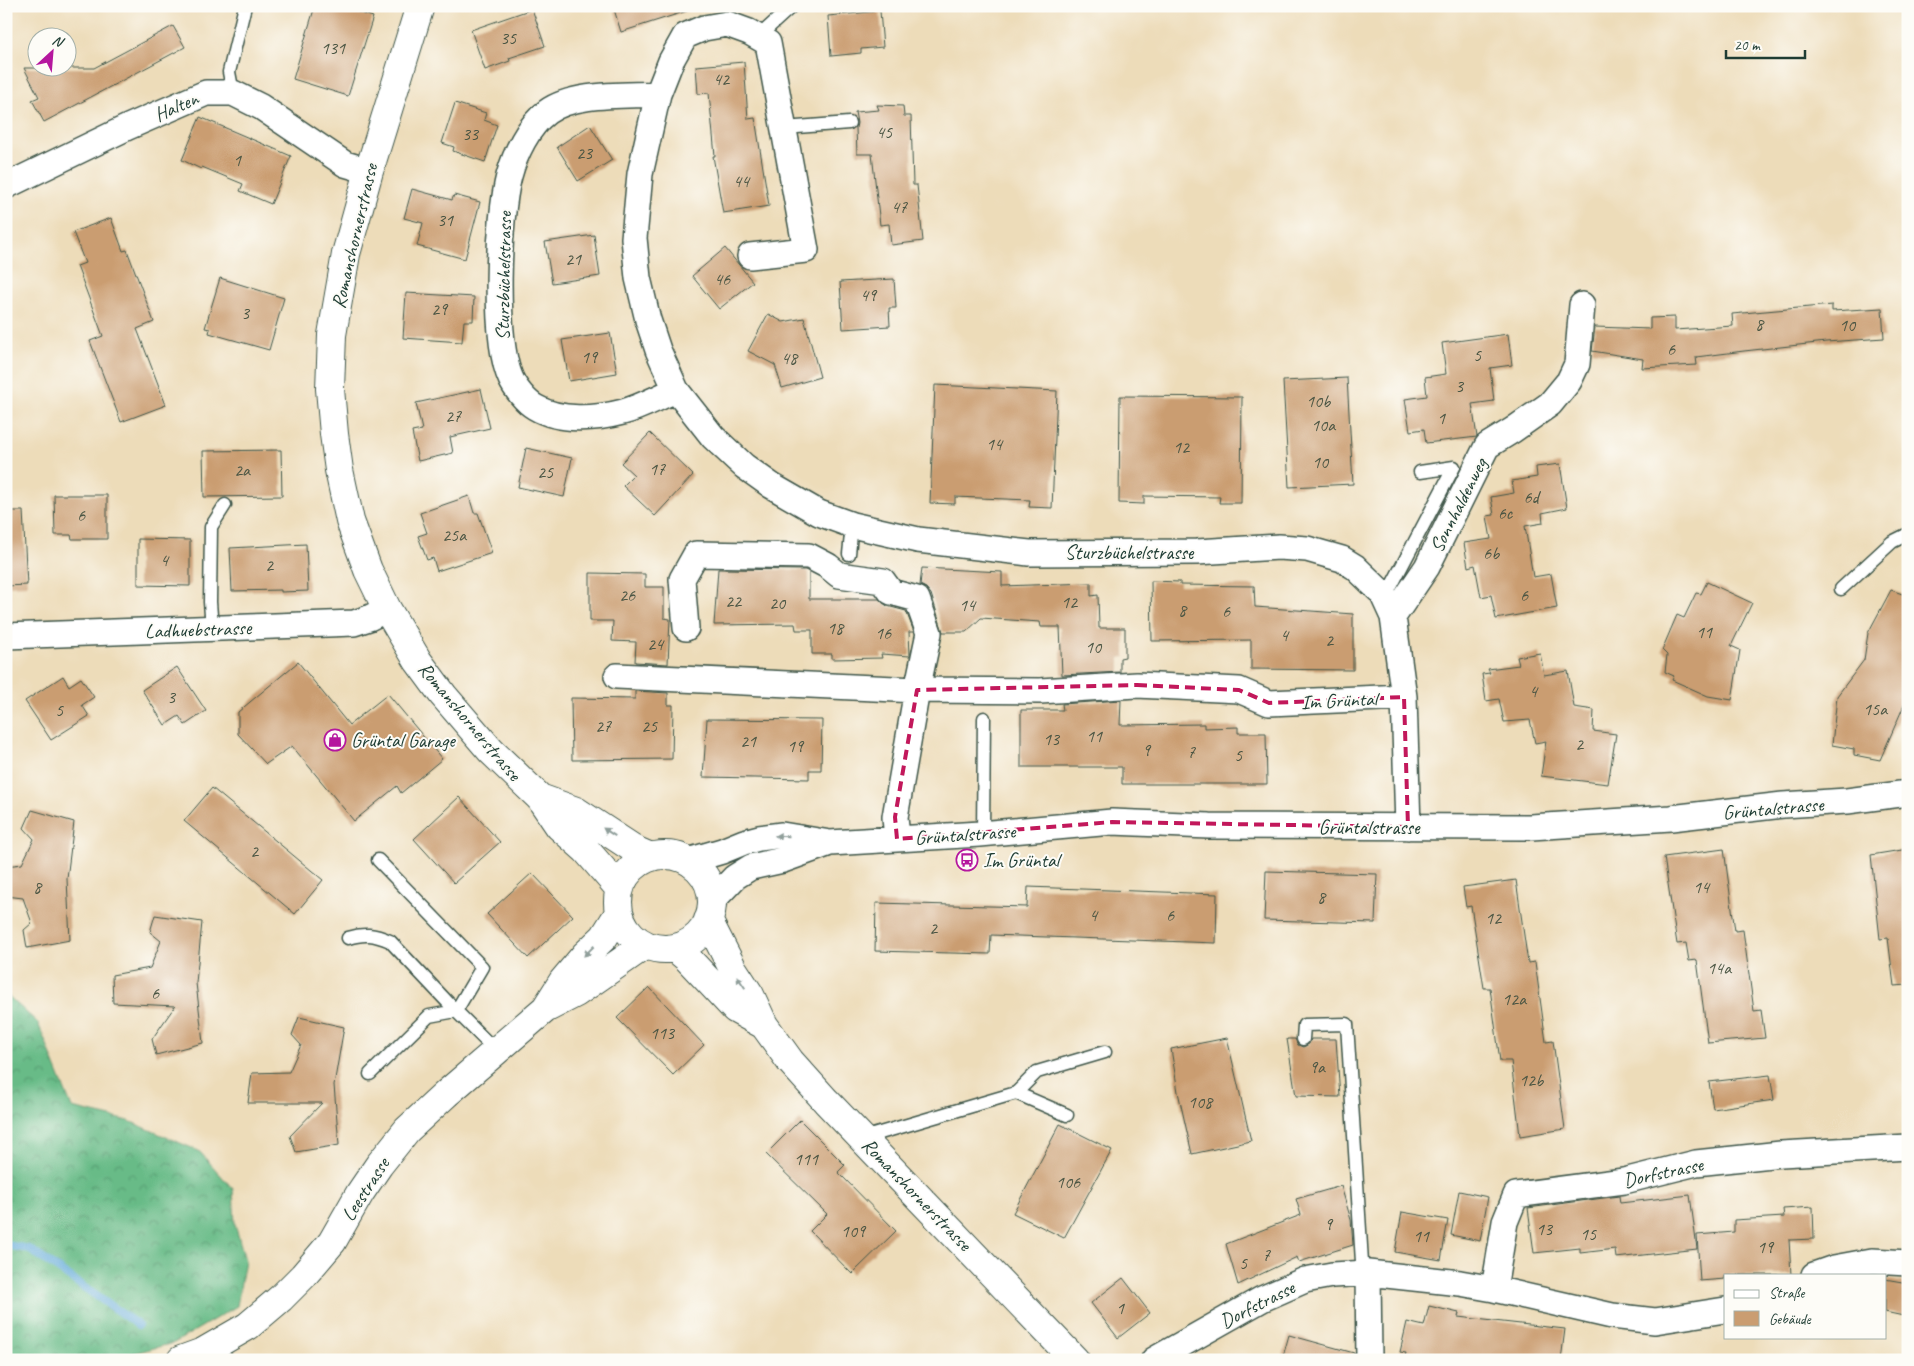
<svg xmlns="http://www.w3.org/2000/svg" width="1914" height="1366" viewBox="0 0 1914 1366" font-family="Caveat,sans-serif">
<defs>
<pattern id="forest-crowns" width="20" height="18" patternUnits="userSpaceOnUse" patternTransform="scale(1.25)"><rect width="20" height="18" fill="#68bb87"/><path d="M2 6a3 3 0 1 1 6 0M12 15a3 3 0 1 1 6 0" fill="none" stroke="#55996f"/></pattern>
</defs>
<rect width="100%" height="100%" fill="#fdfcf7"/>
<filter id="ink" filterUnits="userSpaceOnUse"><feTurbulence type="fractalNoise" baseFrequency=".02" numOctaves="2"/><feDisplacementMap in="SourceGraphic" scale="10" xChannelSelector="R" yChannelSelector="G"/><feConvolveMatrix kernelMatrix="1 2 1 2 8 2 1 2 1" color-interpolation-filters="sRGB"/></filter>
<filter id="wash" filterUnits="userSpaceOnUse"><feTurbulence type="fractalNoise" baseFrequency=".0096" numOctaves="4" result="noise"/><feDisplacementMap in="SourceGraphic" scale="20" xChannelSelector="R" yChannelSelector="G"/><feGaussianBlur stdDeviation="1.12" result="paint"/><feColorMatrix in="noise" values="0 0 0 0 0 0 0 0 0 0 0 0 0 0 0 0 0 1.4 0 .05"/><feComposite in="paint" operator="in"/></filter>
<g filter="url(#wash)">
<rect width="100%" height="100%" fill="#eddcb9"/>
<path fill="url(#forest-crowns)" stroke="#447c5e" d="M6,994L38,1023L72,1108L129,1121L199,1151L233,1189L235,1224L245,1260L237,1306L174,1343L118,1357L53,1360L6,1356Z"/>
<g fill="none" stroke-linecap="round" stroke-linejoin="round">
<path stroke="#62aad9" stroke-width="8" d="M6,1245L29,1249L138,1325"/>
</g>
<g id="blocks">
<path fill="#ca9d71" d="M315,6H340L373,17L348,96L293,79Z
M613,6H686L687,11L621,32Z
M532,9L545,46L509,58L510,61L485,70L471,30Z
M880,11L883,47L861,49V53L831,56L828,16Z
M173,26L185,47L44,122L32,100L39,97L24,68H94Z
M744,62L748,119L755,118L769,206L723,213L713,156H715L709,93L698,94L696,66Z
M455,103L486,113L484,120L497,125L485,162L453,151L454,147L442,143Z
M877,105L903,106L904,116H911L913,185H917L923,241L891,245L889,224L880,225L872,154H857L856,128L857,123L855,112L879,110Z
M200,117L291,156L271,204L240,191L243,184L202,167L201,169L182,160Z
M590,125L612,160L578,181L557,147Z
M412,189L452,200L454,195L480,202L465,259L417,246L423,223L404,218Z
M111,218L123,251L127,250L154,322L137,329L166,405L121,422L90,341L103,336L77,266L85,263L73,232Z
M594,235L600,276L552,283L545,242Z
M725,248L753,282L719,309L692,276Z
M220,278L284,298L269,350L209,333L210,329L205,328Z
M894,279L896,308H889L890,326L843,329L840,282Z
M406,293L474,297L473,321H464L462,342L403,338Z
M1832,305V311L1882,308L1884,338L1826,342L1744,351L1696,357L1697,365L1642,368L1643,359L1592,351L1595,327L1650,329V318L1675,317V330L1733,326L1732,314Z
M768,314L783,322L804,318L820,377L782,388L775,365L748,351Z
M610,333L617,373L569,381L562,340Z
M1508,334L1512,365L1490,368L1494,401L1472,404L1477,437L1426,443L1424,429L1410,431L1405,399L1427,396L1425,377L1446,374L1442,343Z
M1347,378L1353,484L1289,487L1283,381Z
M935,385L1057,391L1052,508L1029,507L1030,500L955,497V504L930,503Z
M481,389L490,428L450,437L453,453L418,461L412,432L422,430L416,403Z
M1120,396L1242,397L1241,503H1219L1220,497L1144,496V504L1119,503Z
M650,433L693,475L655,516L623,486L634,475L621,463Z
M526,448L572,458L564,497L518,487Z
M281,450L282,496L204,497L203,451Z
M1560,464L1567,508L1542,513L1543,523L1525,526L1533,577L1551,574L1557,608L1496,619L1491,595L1481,597L1475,565L1468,567L1464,543L1491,539L1487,516L1494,515L1491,497L1514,493L1512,481L1537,477L1536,467Z
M54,495H107V539H72L71,535H55Z
M469,496L474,513H478L492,553L437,571L433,558L427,560L418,536L427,533L420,513Z
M6,511H23L27,585L6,586Z
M138,539L190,540V586L138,585Z
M306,544L308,591L281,592V590L232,591L230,548Z
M922,568L1002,572V586L1091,583V596L1098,595L1099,628H1125V657L1120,658V672L1062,675L1060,627H1041L1040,622L981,618L966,632H943L931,594L926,588L920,585Z
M718,569L805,570L809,572V599H879L887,606L906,611L914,632H909L910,656L881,654L882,658L832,659V654H812V630H796L795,624L714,625Z
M590,573L645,574V587H664V618L670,619L668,664L635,662L636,642L612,641L613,621H590Z
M1151,581L1180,582V585L1254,586L1255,607L1353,614V670L1251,669V640L1152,641Z
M1707,582L1752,603L1731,646L1740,650L1732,700L1708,696L1672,680L1674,676L1665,672L1667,655L1662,650L1677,615L1684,618L1696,593L1701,594Z
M1891,590L1908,596V696L1880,760L1854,755V749L1832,745L1837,696L1864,660L1868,633Z
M1540,653L1544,675L1568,671L1574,707L1594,710L1593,731L1616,734L1608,784L1541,776L1546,741L1535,743L1530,720L1504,722L1499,699L1486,701L1482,674L1490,673L1488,669L1519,665L1517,657Z
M298,662L349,725L388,694L442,759L401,793L397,786L354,821L292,746L266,764L238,734V712Z
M177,667L206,711L185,725L179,716L165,725L142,690Z
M63,676L69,686L81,678L94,697L82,705L89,716L51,740L25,701Z
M635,691L668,693V705H673L672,759L572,760L571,698L635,699Z
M1121,700L1120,725L1204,724V728L1238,727V733H1266L1267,784H1122V767H1021V710H1063L1062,704Z
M707,719L822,720L821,770H809V779L703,777Z
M212,788L323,880L295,914L184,821Z
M459,797L500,842L454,883L414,839Z
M32,810L74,822L67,879L70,940L27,948L24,930L32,923L23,898L6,896V866L22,864L34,839L24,828Z
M1724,849L1735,931L1743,930L1754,1011L1761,1010L1765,1038L1708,1043L1697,960L1689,961L1686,943L1677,944L1664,857Z
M1908,849V985L1894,986L1888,938L1880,939L1871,855Z
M1266,871L1377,874L1375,923L1264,920Z
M532,873L573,916L528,958L487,914Z
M1516,880L1528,963L1535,962L1546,1042L1553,1041L1565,1129L1520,1136L1511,1061H1500L1490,988H1484L1471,906L1466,907L1463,887Z
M1028,887L1217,894L1216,943L991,935L990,954L875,951L876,903L1027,907Z
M155,915L202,922L196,983L203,1043L156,1055L152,1039L175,1006L113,1003L112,975L150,968L161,941L150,932Z
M649,987L704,1045L673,1075L617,1018Z
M299,1017L344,1027L334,1085L339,1145L296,1152L290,1136L322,1103H248L252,1073L289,1072L301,1045L292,1035Z
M1227,1038L1251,1141L1192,1154L1178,1092L1171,1049Z
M1287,1039H1295L1298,1045L1303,1047L1309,1044L1311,1039H1336L1340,1097L1296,1096Z
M1770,1075L1774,1100L1713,1109L1709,1082Z
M800,1120L845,1165L838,1172L896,1231L852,1274L810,1231L827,1214L766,1154Z
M1060,1124L1112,1150L1064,1238L1013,1213Z
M1341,1186L1351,1220L1353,1245L1299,1262L1297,1257L1238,1285L1226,1244L1301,1215L1296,1199Z
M1459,1191L1488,1197L1480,1241L1451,1235Z
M1690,1195L1697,1249L1616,1258L1615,1249L1580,1253V1248L1534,1253L1528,1208L1619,1196L1620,1203Z
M1813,1207L1814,1239L1789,1240L1791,1275H1725V1279L1700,1281L1697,1235L1734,1232V1220L1784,1217L1783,1209Z
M1402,1212L1448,1220L1441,1260L1395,1252Z
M1123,1278L1150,1313L1118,1338L1091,1303Z
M1885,1279L1908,1283V1317L1885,1312Z
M1429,1306L1459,1313L1458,1317L1565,1329L1561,1360H1404L1406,1353L1400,1352L1407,1322L1424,1326Z
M1289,1335L1354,1353V1360H1282Z"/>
</g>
</g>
<g filter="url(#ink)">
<use href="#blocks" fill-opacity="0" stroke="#3e5548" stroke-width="1"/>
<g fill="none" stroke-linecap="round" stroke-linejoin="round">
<g stroke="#3e5548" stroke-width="15">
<path id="lane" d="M758,37L792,6
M233,93L229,72L245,6
M784,128L849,123
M849,554L852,525
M1841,589L1892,542L1908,534
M1385,598L1454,467L1420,472
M212,629L210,602L211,527L225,505
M983,834L984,718
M348,938C364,933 374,934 390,941L456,1011L482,967L378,860
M1303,1039L1304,1025L1347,1024L1362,1262L1368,1273
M370,1074L429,1016L456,1011L496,1051
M1016,1093L1037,1072L1105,1052
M863,1138L1016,1093L1067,1115"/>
</g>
<g stroke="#3e5548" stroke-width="28">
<path id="street" d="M658,94C625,96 574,92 547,112C528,126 515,154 509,176C498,217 493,341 511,379C515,388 526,402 535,407C560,422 596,419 623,412C641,407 659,397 676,390
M6,186L128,127L206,93H233L261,107L345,164L369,171
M750,256L806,250L768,43L749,32L727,24L704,28L685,36L671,61L658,94L640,174L634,238L638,278L648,320L658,350L676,390L713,437L744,466L772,486L819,513L852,525L918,540L1029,553L1197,552L1279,547L1307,549L1342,559L1355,567L1382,593L1393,617L1404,697L1408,827
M1393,617L1427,567L1487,446L1513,430L1550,404L1569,381L1577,364L1582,305
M686,628L682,579L696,554L809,556L828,566L839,575L883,581L891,592L917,599L929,633L917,690L1040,691L1137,685L1239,690L1269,703L1404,697
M6,636L354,623L369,618L387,609
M617,676L917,690L895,817L897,839
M688,861L722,851L744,842L759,838L782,835L830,843L980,834L1112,822L1209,826L1531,827L1671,818L1783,805L1847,801L1908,793
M712,901L735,877L751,867L783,860L827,844
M1368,1273L1369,1360
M1814,1275L1834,1268L1872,1261L1908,1263
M1494,1289L1505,1222L1516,1195L1624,1181L1696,1163L1781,1154L1908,1147
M1154,1360L1262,1299L1305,1280L1332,1275L1368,1273L1460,1283L1494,1289L1612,1316L1655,1321L1725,1310"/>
</g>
<g stroke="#3e5548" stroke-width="30">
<path id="secondary" d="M420,6L369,171L346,254L332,335L330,389L334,434L339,470L350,521L368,570L387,609L418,661L443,695L491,751L540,798L559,826L586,850L619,888
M540,798L576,811L637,851L651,857
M618 902a47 47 0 1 1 94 0a47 47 0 1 1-94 0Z
M708,920L733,969L750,995L764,1025L790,1061L826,1101L1075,1360
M675,948L687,958L735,1009L764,1025
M546,1008L563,981L585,955L604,937L619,913
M181,1360L203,1352L248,1326L281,1298L303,1276L332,1242L360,1193L379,1165L407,1130L446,1094L545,1009L576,993L645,945"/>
</g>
<use href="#lane" stroke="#fff" stroke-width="12"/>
<use href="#street" stroke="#fff" stroke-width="25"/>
<use href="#secondary" stroke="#fff" stroke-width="28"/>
</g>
<defs><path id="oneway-solid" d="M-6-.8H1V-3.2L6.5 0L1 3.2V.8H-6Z" transform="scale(1.25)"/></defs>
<g fill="#8f9e9a">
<use href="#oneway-solid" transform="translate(609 832) rotate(-147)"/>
<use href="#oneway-solid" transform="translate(782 836) rotate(-179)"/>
<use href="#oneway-solid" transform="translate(589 951) rotate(135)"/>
<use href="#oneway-solid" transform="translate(741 982) rotate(-124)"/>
</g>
</g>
<path fill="none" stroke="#c2185b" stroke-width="4" stroke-dasharray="10 6" stroke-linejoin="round" d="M1137,685L1239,690L1269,703L1404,697L1408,827L1112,822L897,839L895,817L917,690Z"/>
<defs>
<g id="shop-ring" transform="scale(1.125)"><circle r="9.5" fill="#fdfcf7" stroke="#b5179e" stroke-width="1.5"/><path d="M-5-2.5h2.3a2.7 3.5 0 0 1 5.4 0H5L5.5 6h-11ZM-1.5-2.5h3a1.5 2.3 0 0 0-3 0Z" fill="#b5179e"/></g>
<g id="bus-ring" transform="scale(1.125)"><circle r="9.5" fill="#fdfcf7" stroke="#b5179e" stroke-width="1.5"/><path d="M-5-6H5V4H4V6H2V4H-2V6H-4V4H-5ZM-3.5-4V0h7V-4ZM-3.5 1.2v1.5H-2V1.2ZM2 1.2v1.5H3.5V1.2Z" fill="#b5179e"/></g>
</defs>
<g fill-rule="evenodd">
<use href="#shop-ring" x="335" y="740"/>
<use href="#bus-ring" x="967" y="860"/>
</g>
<g text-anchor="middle" stroke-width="4" stroke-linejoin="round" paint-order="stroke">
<g font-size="18" fill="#4a5543">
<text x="508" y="44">35</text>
<text x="333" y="54">131</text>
<text x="721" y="85">42</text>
<text x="884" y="138">45</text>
<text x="470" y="140">33</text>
<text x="584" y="159">23</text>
<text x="237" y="166">1</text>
<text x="741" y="187">44</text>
<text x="899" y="213">47</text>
<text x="445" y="226">31</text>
<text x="573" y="265">21</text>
<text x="722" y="285">46</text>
<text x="868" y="301">49</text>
<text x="439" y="315">29</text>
<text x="245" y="319">3</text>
<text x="1759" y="330">8</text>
<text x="1847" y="331">10</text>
<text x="1671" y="355">6</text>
<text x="1477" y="361">5</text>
<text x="589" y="363">19</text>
<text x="789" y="364">48</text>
<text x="1459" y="392">3</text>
<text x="1318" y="407">10b</text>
<text x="453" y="422">27</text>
<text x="1441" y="424">1</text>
<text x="1323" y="431">10a</text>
<text x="994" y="450">14</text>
<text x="1181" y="453">12</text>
<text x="1320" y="468">10</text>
<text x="657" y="475">17</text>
<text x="242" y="476">2a</text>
<text x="545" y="478">25</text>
<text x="1531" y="503">6d</text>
<text x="1505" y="519">6c</text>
<text x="81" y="521">6</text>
<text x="454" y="541">25a</text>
<text x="1491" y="559">6b</text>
<text x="164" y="566">4</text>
<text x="269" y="571">2</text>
<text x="627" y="601">26</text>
<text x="1524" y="601">6</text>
<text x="733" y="607">22</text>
<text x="1069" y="608">12</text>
<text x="777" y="609">20</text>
<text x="967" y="611">14</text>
<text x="1182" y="616">8</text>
<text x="1226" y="617">6</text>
<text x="835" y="634">18</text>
<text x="1704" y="638">11</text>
<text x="883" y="639">16</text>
<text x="1284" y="641">4</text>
<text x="1329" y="646">2</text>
<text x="655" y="650">24</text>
<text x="1093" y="653">10</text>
<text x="1533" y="697">4</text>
<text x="171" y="703">3</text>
<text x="1875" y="715">15a</text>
<text x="59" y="716">5</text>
<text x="603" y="732">27</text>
<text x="649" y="732">25</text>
<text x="1094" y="742">11</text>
<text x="1051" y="745">13</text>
<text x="748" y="747">21</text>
<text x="1579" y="750">2</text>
<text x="795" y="752">19</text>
<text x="1146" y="756">9</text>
<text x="1191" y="758">7</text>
<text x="1238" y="761">5</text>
<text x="254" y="857">2</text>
<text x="37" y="893">8</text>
<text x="1701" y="893">14</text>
<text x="1321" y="903">8</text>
<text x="1093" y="921">4</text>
<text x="1170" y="921">6</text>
<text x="1493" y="924">12</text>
<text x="933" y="934">2</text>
<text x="1719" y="974">14a</text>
<text x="155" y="999">6</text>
<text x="1514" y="1005">12a</text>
<text x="662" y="1039">113</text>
<text x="1317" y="1073">9a</text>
<text x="1531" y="1086">12b</text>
<text x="1200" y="1108">108</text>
<text x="806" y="1165">111</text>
<text x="1068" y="1188">106</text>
<text x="1328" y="1230">9</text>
<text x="1544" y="1235">13</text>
<text x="853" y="1237">109</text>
<text x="1588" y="1240">15</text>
<text x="1421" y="1242">11</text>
<text x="1765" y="1253">19</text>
<text x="1266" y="1261">7</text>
<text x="1243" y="1269">5</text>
<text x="1120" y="1314">1</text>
</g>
<g font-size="20" fill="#1f3d34" stroke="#fdfcf7">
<text transform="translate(176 106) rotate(-24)" y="7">Halten</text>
<text transform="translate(354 236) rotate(-77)" y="7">Romanshornerstrasse</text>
<text transform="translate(503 276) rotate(-89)" y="7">Sturzbüchelstrasse</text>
<text transform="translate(1458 505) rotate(-63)" y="7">Sonnhaldenweg</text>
<text x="1129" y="559">Sturzbüchelstrasse</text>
<text transform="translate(198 629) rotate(-2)" y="7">Ladhuebstrasse</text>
<text transform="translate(1339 700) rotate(-3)" y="7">Im Grüntal</text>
<text transform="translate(470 721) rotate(50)" y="7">Romanshornerstrasse</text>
<text transform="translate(1773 808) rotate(-5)" y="7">Grüntalstrasse</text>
<text x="1369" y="834">Grüntalstrasse</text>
<text transform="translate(965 834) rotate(-4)" y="7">Grüntalstrasse</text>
<text transform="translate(1663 1172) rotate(-12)" y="7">Dorfstrasse</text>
<text transform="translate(365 1189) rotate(-57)" y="7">Leestrasse</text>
<text transform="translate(917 1194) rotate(46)" y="7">Romanshornerstrasse</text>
<text transform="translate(1257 1304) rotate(-27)" y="7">Dorfstrasse</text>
</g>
<g font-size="20" fill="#1f3d34" stroke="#fdfcf7" text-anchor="start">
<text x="351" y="747">Grüntal Garage</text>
<text x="983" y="867">Im Grüntal</text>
</g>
</g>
<rect width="1914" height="1366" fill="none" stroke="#fdfcf7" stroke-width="25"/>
<rect x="1724" y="1274" width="162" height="65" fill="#fdfcf7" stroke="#a4b0a9"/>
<rect x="1734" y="1290" width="25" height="8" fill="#ffffff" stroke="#a4b0a9"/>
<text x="1769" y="1298" font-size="15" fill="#1f3d34">Straße</text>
<rect x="1734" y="1311" width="25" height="15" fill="#ca9d71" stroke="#a4b0a9"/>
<text x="1769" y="1324" font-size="15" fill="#1f3d34">Gebäude</text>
<g transform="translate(52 52) rotate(26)"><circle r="24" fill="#fdfcf7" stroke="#a4b0a9"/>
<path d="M0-4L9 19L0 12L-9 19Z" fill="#b5179e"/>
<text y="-8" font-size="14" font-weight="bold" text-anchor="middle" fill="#1f3d34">N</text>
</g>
<path d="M1726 50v8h79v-8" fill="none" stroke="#1f3d34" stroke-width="2.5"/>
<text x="1734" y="50" font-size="15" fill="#1f3d34" stroke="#fdfcf7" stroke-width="4" paint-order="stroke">20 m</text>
</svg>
